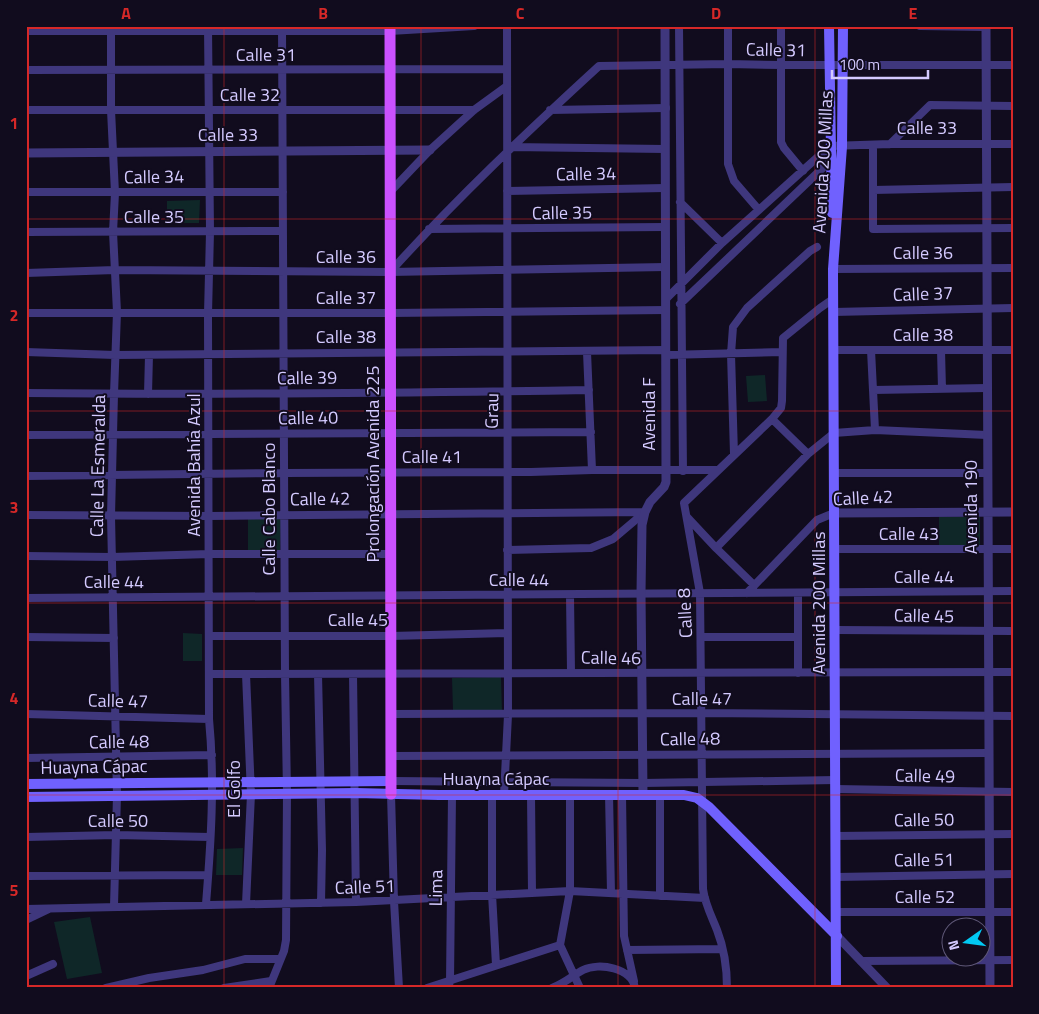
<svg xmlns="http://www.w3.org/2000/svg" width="1039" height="1014" viewBox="0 0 1039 1014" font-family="'Titillium Web',sans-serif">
<rect width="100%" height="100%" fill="#110c1e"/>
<path fill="#0f2728" d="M200,200L199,223H167V201Z
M765,375L767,401L748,402L746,376Z
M939,517H980V547L939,546Z
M248,518L281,519L280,553L248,552Z
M183,633L202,634V661H183Z
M501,677L502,712L453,710L452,678Z
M243,848L242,875H216L217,849Z
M90,917L102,973L67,979L54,922Z"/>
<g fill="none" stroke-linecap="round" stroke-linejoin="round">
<path stroke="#3f377d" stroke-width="8" d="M111,26V110L115,193L113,232L117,312L114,394L111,516L117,795L114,906
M679,26L683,471
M728,26V164L734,181L759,210
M781,26V142L784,148L803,171
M920,26L986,27
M26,31H390L474,26
M26,70L507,69
M26,110H474
M550,110L666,108
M890,144L930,105L1013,106
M873,146V229L1013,228
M511,147L665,149
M873,190L1013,187
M507,191L665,188
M26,192H283
M390,192L430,150L474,110L507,86
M680,202L722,243
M429,229L665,227
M26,232L283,231
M833,269L1013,268
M390,272C456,199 527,132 599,66L728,64L781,65H1013
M26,273L115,270L390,272L666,267
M666,299L722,243L830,146L890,144H1013
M680,304L830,161
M833,312L1013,308
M26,313H390L666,310
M834,350H1013
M871,350L875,430
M941,350L942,389
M26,352L115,355L665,350
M587,352L592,470
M666,355L782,352
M873,390L987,388
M26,393C214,395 402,393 589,390
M148,394L149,355
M772,419L808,454
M26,435L591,432
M734,454L731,354L733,327L747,308L810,251L817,247
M834,473H987
M26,476L284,473L531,472L592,470H717
M26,515L209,516L645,512
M687,517L716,548L808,454L834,433L875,430L987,435
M716,548L754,585
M835,549H1013
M507,550L591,548L613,539L645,512
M26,556L112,557L209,554H390
M747,593L817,520L834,513
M798,593V673
M570,595L571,672
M26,598L1013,591
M835,630L1013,631
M209,636H391L507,633
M26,637L114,638
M702,637H798
M209,674L1013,672
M318,674L322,850L321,903
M353,674L356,902
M26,714L209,719
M391,714L701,713L1013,716
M391,756L989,753
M26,758L212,755
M391,781L643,783L836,780
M836,789L1013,792
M391,794L394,901L399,988
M609,794L611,893
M622,794L624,936L634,981
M492,795V894L496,965
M504,795L508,715L507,26
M531,795L532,893
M570,795V891L560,945L580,988
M836,836L1013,834
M26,837L116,835L210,837
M26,876L208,875
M836,877L1013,874
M660,896V795
M206,904C211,842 215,781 209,719L208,314L210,232L208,26
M246,904L251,794L246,674
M26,909L356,902L570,891L705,898
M837,912H1013
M26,920L49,909
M627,950L722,949
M861,961L1013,960
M26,976L53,964
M450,982L452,795
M106,988L149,978L203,970L245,959H280
M224,988L271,981
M269,988L284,951L286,940L287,793L285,674L282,26
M427,988L560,945
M552,988C565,983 572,976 583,970C599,962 632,968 635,988
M727,988C727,968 724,948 717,930C711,915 705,904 703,889L700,593L684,503L772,419L781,408L782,401L783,338L820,308L833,299"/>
<path stroke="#3f377d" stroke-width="9" d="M986,26L990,988
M26,153L430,150
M834,513L1013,512
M643,794L641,593L642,525L645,512L650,502L664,487L666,482L665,26
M837,936L887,988"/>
<path stroke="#7061fe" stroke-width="10" d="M829,26L832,213
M26,784L391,781
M26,797L356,793L439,795H684L697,798L709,807L837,936
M836,988L833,269L842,147L843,26"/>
<path stroke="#ca51fe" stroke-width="11" d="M390,26L391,794"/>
</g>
<path fill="none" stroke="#d62828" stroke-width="1" stroke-opacity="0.55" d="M224,26V988M421,26V988M618,26V988M815,26V988M26,219H1013M26,411H1013M26,603H1013M26,795H1013"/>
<g text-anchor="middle" stroke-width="4" stroke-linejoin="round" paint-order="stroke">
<g font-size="18" fill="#d4caff" stroke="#110c1e">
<text transform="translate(776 50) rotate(1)" y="6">Calle 31</text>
<text x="266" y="61">Calle 31</text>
<text x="250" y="101">Calle 32</text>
<text x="927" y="134">Calle 33</text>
<text x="228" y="141">Calle 33</text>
<text transform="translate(823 162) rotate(-87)" y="6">Avenida 200 Millas</text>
<text transform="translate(586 174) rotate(-1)" y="6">Calle 34</text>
<text transform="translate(154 177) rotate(-1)" y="6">Calle 34</text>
<text transform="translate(562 213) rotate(-1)" y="6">Calle 35</text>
<text x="154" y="223">Calle 35</text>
<text x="923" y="259">Calle 36</text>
<text x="346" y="263">Calle 36</text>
<text transform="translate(923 294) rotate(-2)" y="6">Calle 37</text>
<text x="346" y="304">Calle 37</text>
<text x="923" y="341">Calle 38</text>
<text x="346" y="343">Calle 38</text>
<text transform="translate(307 378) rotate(-1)" y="6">Calle 39</text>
<text transform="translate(492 411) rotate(-89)" y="6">Grau</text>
<text transform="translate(649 414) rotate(-90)" y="6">Avenida F</text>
<text transform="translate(308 418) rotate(-1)" y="6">Calle 40</text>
<text x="432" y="463">Calle 41</text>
<text transform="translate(373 464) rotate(-90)" y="6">Prolongación Avenida 225</text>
<text transform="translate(194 465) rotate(-90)" y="6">Avenida Bahía Azul</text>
<text transform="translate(98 466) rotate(-89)" y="6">Calle La Esmeralda</text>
<text transform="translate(863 498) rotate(-3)" y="6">Calle 42</text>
<text transform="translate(320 499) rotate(-1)" y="6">Calle 42</text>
<text transform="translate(971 507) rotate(-90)" y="6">Avenida 190</text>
<text transform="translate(269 509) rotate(-90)" y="6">Calle Cabo Blanco</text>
<text x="909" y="540">Calle 43</text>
<text x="924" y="583">Calle 44</text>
<text x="519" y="586">Calle 44</text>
<text x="114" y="588">Calle 44</text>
<text transform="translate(819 603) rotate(-90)" y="6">Avenida 200 Millas</text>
<text transform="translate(685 613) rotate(-93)" y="6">Calle 8</text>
<text transform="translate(924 616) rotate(1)" y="6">Calle 45</text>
<text x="358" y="626">Calle 45</text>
<text transform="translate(611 658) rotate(1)" y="6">Calle 46</text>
<text x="702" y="705">Calle 47</text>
<text transform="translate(118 701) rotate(1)" y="6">Calle 47</text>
<text transform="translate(690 739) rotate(-1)" y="6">Calle 48</text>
<text transform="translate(119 742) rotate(-1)" y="6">Calle 48</text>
<text transform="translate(94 767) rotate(-1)" y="6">Huayna Cápac</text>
<text transform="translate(925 776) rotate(1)" y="6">Calle 49</text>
<text x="496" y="785">Huayna Cápac</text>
<text transform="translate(234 789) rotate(-90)" y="6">El Golfo</text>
<text transform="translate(924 820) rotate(-1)" y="6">Calle 50</text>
<text x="118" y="827">Calle 50</text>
<text transform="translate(924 860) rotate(-1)" y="6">Calle 51</text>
<text transform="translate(365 887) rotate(-2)" y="6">Calle 51</text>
<text transform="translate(436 888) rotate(-89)" y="6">Lima</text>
<text x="925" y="903">Calle 52</text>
</g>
</g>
<rect width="1039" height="1014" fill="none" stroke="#110c1e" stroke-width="55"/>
<g transform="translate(966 942) rotate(256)"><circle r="24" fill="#110c1e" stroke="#5f5878"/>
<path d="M0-4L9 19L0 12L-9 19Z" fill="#02c9f3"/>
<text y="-8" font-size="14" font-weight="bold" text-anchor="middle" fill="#d4caff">N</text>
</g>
<path d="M832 70v8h96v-8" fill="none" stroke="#d4caff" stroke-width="2.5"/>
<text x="839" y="70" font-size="15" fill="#d4caff" stroke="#110c1e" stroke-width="4" paint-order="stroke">100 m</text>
<rect x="28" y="28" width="984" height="958" fill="none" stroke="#d62828" stroke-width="2"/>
<g font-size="16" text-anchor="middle" font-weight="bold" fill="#d62828">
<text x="126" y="19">A</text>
<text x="323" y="19">B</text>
<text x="520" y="19">C</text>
<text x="716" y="19">D</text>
<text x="913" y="19">E</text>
<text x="14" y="129">1</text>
<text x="14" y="321">2</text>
<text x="14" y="513">3</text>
<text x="14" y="704">4</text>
<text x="14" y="896">5</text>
</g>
</svg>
